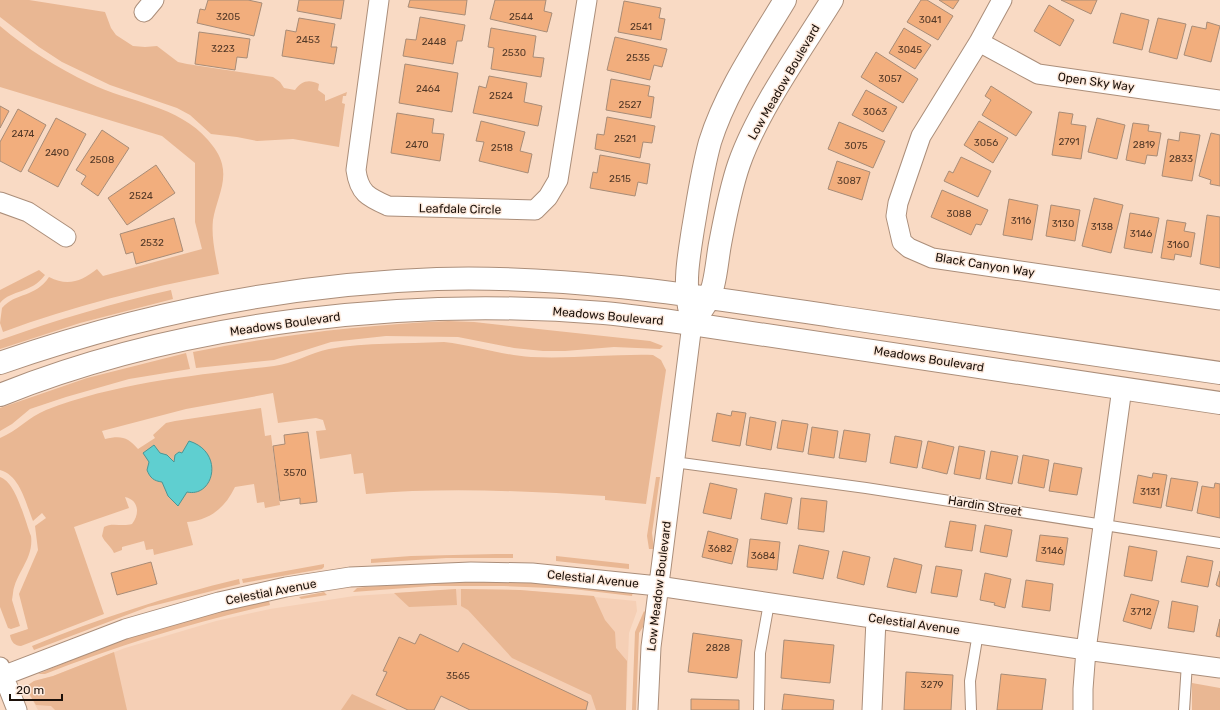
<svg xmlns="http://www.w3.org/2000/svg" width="1220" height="710" viewBox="0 0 1220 710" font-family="Rubik,sans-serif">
<rect width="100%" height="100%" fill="#f9dac4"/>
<path fill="#f5cfb5" d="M461,589L520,590L636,601L637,611L629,633L626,710H38L25,687L34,681L53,676L125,648L216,621L270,609L354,596Z"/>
<path fill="#e9b793" d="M0,0H29L105,12L111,28L116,35L133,46L145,47L157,46L178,62L187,64L273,77L280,82L284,88L295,90C301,81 309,79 319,84L318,90L325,95V101L347,92L346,96H343L342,103L345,104L339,147L293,139L257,141L237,137L211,134L190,115L177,108L110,85L62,62L39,47L0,17Z
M0,26C27,49 58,68 89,83C130,103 178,105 208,140C214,147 220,155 222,164C227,183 216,201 213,220C211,238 216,257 219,274C145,288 73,306 3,332L0,323L2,308C16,292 35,298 49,277C68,287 82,281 97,269L103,276L202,249L195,222V163L162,136L0,87Z
M39,270L45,275C31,294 12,289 0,303V290Z
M171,290L173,299L80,323L0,349V340C56,320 113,303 171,290Z
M448,321L474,322L650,341L663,346L660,349L614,347L565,351H543L514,348L458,337L386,336L331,342L274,360L196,368L193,352C278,335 362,325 448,321Z
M444,342C473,345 501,355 531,357C572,359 612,354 653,355L661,360L666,370L646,504L605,500V496C525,491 446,487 366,494L363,473L354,474L351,454L320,459L316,431L326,430L323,420L316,418L278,423L273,393L186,409L102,431L105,439C121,435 128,437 138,449L155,438L153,435L166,423L175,421L261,408L265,436L271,435L280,505L265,508L264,502L257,503L254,484L235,487C225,508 210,520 187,522L193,545L154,555L153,549L146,550L144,541L122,547V550L114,553C111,546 105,543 102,536L104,527C112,522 122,527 132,524C140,514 139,500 125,497L129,508L74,527L104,614L21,646C15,646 11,642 10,635L28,629L19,594L38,550L35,526L46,518L42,513L33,521C26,504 20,475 0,470V438C17,431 29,417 46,410C119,382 198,375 274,366C293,364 310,353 329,349C367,342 405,344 444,342Z
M186,353L190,369L129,379L66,397L30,409L12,424L0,431V408L87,378Z
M0,477C16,482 25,521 31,536C34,559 16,572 13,593L12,600L20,626L11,629L8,628L0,607Z
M656,477H660L652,533L654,549H649L647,536Z
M496,554H513V558H446L371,563V559L411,556Z
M556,556L629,564V569L556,561Z
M324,564V567L322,569L243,583L242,579Z
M239,579L240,584L148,607L34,650L32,646C100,618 168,596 239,579Z
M453,581L535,582L633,592L632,596L573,589L504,586H432L353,592L357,588L365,587Z
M456,589L457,605L409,607L394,593Z
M461,589L520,590L594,596L605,620L615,632L616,648L627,661L626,710H596L591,695L512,658L468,610L461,606Z
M324,592L327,595L301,599L299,597Z
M269,601L270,605C193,622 119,645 45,674H38L105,646L164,627L229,609Z
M644,611L645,612L643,627L639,633L636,710H632L635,632Z
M114,652L127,710H55L51,706L36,705L25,687L34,681L53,676Z
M1192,683L1220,688V710H1192Z
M352,694L387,710H341Z"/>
<path fill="#5fcfd0" stroke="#4b9695" d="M189,441C225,452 214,498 187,492L178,506L168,496L162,482C154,481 150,478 147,470L149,462L143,453L154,445L160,453L167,455L174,462L175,455L179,452L182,453Z"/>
<path fill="#f2ae7d" stroke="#a88c77" d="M208,0H248L262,3L254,36L197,23L200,9L205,10Z
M299,0H344L341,19L297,11Z
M410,0H467L465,15L408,7Z
M495,0H546L544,11L552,13L547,32L490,19Z
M921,0H927L953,16L938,40L907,22Z
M939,0H959L953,9Z
M1061,0H1097L1091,14Z
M624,1L661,8L659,18L665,19L661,40L618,32Z
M1049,5L1074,20L1060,46L1034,31Z
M1121,13L1149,20L1142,50L1113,43Z
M420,17L465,25L462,41H457L453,64L403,56L406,39L416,40Z
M299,18L335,24L331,47H337L334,64L282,56L286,30L296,32Z
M1158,18L1186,24L1177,59L1149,52Z
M1207,22L1220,26L1211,62L1184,55L1192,26L1206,29Z
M491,28L536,36L533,57L544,58L541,77L491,69L494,48L488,47Z
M904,28L931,45L915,69L889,53Z
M199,32L250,39L247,58L237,57L235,70L195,64Z
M615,37L667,49L662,67L654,65L650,80L607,70Z
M876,52L918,79L903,103L861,77Z
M405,64L458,73L452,112L399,103Z
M489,76L527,83L524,102L542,106L538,126L473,113L479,86L486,88Z
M611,79L650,86L648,96L654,97L651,118L606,110Z
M991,86L1032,112L1016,136L982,115L991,100L985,96Z
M866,90L897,107L883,132L852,115Z
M0,106L9,111L0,128Z
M18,109L46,125L21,172L0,161V142Z
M1059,112L1073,114L1071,124L1086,126L1081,159L1052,155Z
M397,113L434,119L432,133L444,134L440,161L391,153Z
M607,117L655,126L652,143L643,142L640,158L595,149L597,134L604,135Z
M56,118L86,134L58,187L28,171Z
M1097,118L1125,125L1117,159L1088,152Z
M481,121L525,132L520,151L532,154L528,173L479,161L484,142L476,141Z
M979,121L1008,138L993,163L964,145Z
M839,122L885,141L873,168L828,149Z
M1133,123L1149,125L1148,131L1161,133L1157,156L1147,155L1145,164L1126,160Z
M102,130L129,148L98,196L81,184L86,176L76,170Z
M1180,132L1200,135L1192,181L1162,176L1168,139L1179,141Z
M1211,133L1220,135V186L1210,184L1211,180L1199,176Z
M600,155L650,164L647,184L638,182L635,196L590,188L593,172L597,173Z
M961,157L991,171L978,197L944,181L949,171L953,173Z
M837,161L870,172L862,200L828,189Z
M156,165L175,193L127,225L108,198Z
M942,190L988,210L981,225L976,224L971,235L931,217Z
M1094,198L1123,205L1111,253L1082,246Z
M1009,199L1038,205L1032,240L1003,235Z
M1051,205L1080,210L1075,241L1046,236Z
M1130,213L1159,218L1152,253L1124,248Z
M1207,215L1220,217V268L1200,264Z
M174,218L183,251L136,264L133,252L126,254L120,234Z
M1167,220L1186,223L1184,231L1195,233L1191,257L1175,254L1174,260L1161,258Z
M732,411L746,413L740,446L712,441L717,413L731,416Z
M750,417L776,422L771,450L746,445Z
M782,420L808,424L803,452L777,448Z
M812,427L838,431L834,458L808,454Z
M844,430L870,434L866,462L839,458Z
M308,432L317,502L300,504V498L280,501L273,446L285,444L284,435Z
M895,436L922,441L917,468L890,463Z
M928,441L954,447L947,474L922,468Z
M959,446L985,451L980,479L954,474Z
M991,451L1018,456L1012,484L986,479Z
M1023,455L1049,460L1044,488L1018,483Z
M1054,463L1082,468L1077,495L1049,491Z
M1153,473L1167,475L1161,508L1133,503L1138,475L1152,478Z
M1171,478L1198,482L1192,511L1166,506Z
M710,483L737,489L731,519L703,513Z
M1215,483L1220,484V518L1197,513L1202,486L1214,488Z
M765,493L792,498L787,524L761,519Z
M801,498L827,501L824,532L798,529Z
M950,521L976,525L972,551L945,547Z
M985,525L1012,530L1007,557L980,552Z
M708,531L738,539L732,564L702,557Z
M1040,535L1068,538L1064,565L1036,561Z
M750,539L780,542L777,570L747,567Z
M799,545L829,551L823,579L793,573Z
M1129,546L1157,551L1152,581L1124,576Z
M843,551L870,557L864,585L837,578Z
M1187,556L1213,561L1208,587L1181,582Z
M894,558L922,565L916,593L887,587Z
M151,562L157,584L117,595L111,573Z
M936,566L962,570L957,597L931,593Z
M1220,571V587L1216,585Z
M985,573L1011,579L1005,608L994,605L995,603L980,600Z
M1026,580L1053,584L1050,611L1022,607Z
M1131,594L1159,601L1151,629L1123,621Z
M1172,601L1198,606L1194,632L1168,628Z
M1220,619V637L1216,636Z
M693,633L742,640L737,678L688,672Z
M420,634L458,652L463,643L588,702L586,710H470L441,696L434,710H408L376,695L387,672L383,671L399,637L415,644Z
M784,640L834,645L830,683L781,678Z
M906,672L953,675L951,710H904Z
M1001,674L1046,679L1042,710H997Z
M784,694L834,700L833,710H782Z
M691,699L739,700V710H691Z"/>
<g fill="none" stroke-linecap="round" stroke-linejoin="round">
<g stroke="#ab8e7a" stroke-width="12">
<path id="lane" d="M674,462L866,488L1220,543
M759,710L760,653L769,603
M971,710L970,681L978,633
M1184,710L1187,663"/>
</g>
<g stroke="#ab8e7a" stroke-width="21">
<path id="street" d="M379,0L356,170C359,193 368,197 388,206L535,210L548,197L558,180L587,0
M1002,0L979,42L921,136L898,203L896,216L902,242L909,248L932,258L1220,300
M144,12L154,0
M979,42L1038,74L1220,100
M0,202L28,212L66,237
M0,667L17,710
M0,677L125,629L219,602L286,587L350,577L471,572L532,573L658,586L1086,650L1220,668
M648,710L651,647L692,324
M872,710L876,619
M1083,710V689L1086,650L1122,388"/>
</g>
<g stroke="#ab8e7a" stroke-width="24">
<path id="secondary" d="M689,307C684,281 689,255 693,229C698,200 702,171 710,142C726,91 758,45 785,0
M703,308C716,290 716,266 720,244C725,218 730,190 739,164C758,110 801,50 832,0
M0,363C141,314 288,284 437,279C573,275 705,297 839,317C966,336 1093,355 1220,373
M0,395C185,321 407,297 604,313C634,316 663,320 692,324L1220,403"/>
</g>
<use href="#lane" stroke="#fff" stroke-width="10"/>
<use href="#street" stroke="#fff" stroke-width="19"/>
<use href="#secondary" stroke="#fff" stroke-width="22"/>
</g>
<g text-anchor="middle" stroke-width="3" stroke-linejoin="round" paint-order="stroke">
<g font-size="10" fill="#523827">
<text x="228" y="20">3205</text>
<text x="521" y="20">2544</text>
<text x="930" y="23">3041</text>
<text x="641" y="30">2541</text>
<text x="308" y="43">2453</text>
<text x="434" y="45">2448</text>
<text x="223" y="52">3223</text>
<text x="910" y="53">3045</text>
<text x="514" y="56">2530</text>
<text x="638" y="61">2535</text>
<text x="890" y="82">3057</text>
<text x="428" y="92">2464</text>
<text x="501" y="99">2524</text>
<text x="630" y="108">2527</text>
<text x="875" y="115">3063</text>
<text x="23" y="137">2474</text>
<text x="625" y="142">2521</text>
<text x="1069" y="145">2791</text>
<text x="986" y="146">3056</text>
<text x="417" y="148">2470</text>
<text x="1144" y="148">2819</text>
<text x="856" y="149">3075</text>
<text x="502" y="151">2518</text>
<text x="57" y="156">2490</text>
<text x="1181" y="162">2833</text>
<text x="102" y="163">2508</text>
<text x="620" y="182">2515</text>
<text x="849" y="184">3087</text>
<text x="141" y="199">2524</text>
<text x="959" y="217">3088</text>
<text x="1021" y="224">3116</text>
<text x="1063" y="227">3130</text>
<text x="1102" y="230">3138</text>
<text x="1141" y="237">3146</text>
<text x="152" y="246">2532</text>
<text x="1178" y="248">3160</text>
<text x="295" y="476">3570</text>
<text x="1150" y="495">3131</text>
<text x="720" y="552">3682</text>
<text x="1052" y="554">3146</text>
<text x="763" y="559">3684</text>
<text x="1141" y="615">3712</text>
<text x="718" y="651">2828</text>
<text x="458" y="679">3565</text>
<text x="932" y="688">3279</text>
</g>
<g font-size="12" fill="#1c110a" stroke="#fdeadd">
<text transform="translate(784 82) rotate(-60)" y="4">Low Meadow Boulevard</text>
<text transform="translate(1096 82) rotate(8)" y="4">Open Sky Way</text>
<text transform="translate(460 209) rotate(1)" y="4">Leafdale Circle</text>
<text transform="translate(985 265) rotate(9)" y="4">Black Canyon Way</text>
<text transform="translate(608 316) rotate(5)" y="4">Meadows Boulevard</text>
<text transform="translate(285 324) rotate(-8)" y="4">Meadows Boulevard</text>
<text transform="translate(929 359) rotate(9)" y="4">Meadows Boulevard</text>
<text transform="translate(985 506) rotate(9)" y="4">Hardin Street</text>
<text transform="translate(593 579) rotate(6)" y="4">Celestial Avenue</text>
<text transform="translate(659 586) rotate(-83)" y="4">Low Meadow Boulevard</text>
<text transform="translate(271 592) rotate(-11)" y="4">Celestial Avenue</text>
<text transform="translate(914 624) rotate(8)" y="4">Celestial Avenue</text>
</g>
</g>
<path d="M10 694v6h52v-6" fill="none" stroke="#1c110a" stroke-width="2"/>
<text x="16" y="694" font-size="12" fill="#1c110a" stroke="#fdeadd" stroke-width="3" paint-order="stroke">20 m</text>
</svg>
